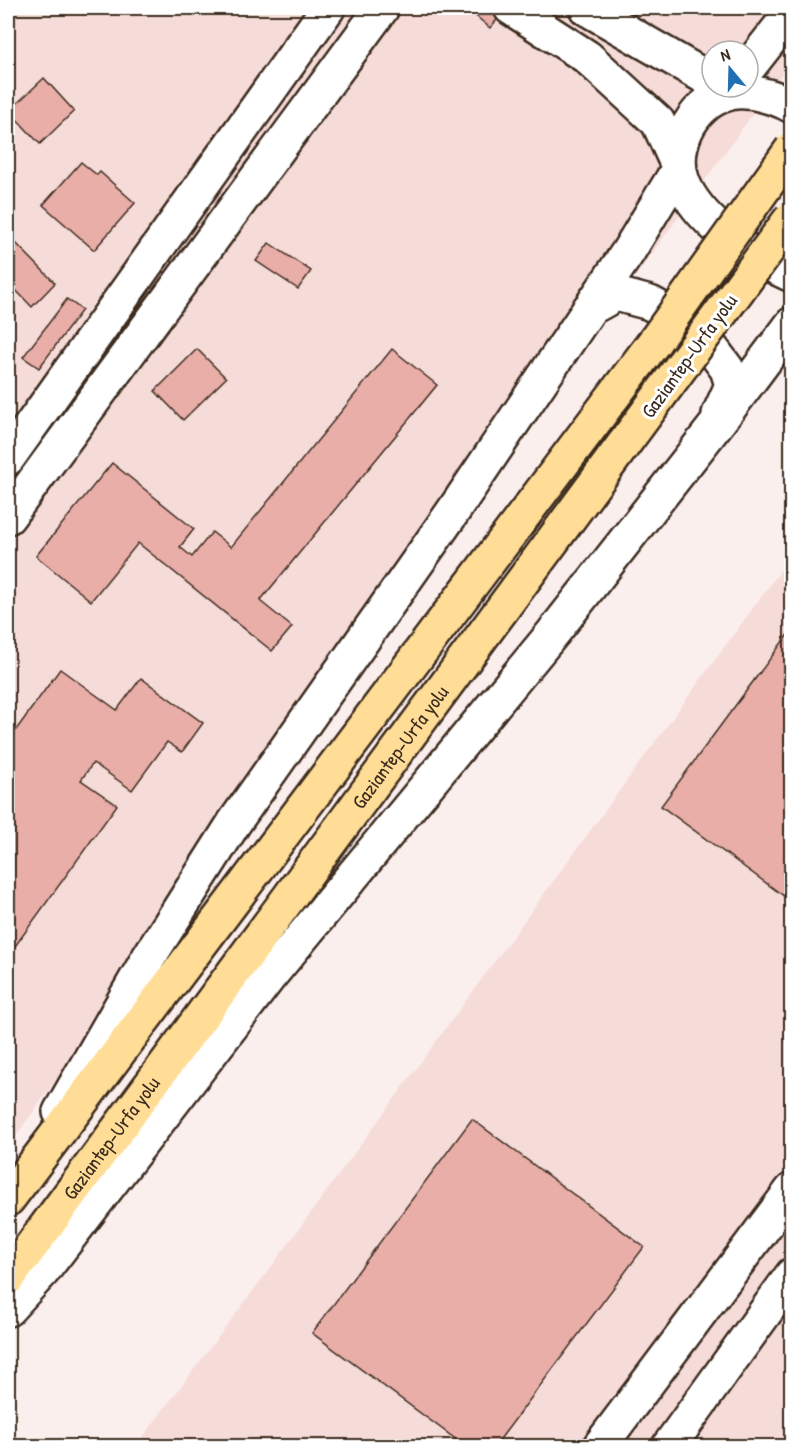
<svg xmlns="http://www.w3.org/2000/svg" width="799" height="1454" viewBox="0 0 799 1454" font-family="'Patrick Hand',sans-serif">
<rect width="100%" height="100%" fill="#fbefee"/>
<filter id="ink" filterUnits="userSpaceOnUse"><feTurbulence type="fractalNoise" baseFrequency=".0167" numOctaves="2"/><feDisplacementMap in="SourceGraphic" scale="12" xChannelSelector="R" yChannelSelector="G"/><feConvolveMatrix kernelMatrix="1 2 1 2 8 2 1 2 1" color-interpolation-filters="sRGB"/></filter>
<g filter="url(#ink)">
<path fill="#f6dcd9" fill-rule="evenodd" d="M8,8H791V61L8,1147ZM712,51H748V87H712Z
M791,556V1446H136L274,1263Z"/>
<path fill="#e9aea8" stroke="#3b2a1e" stroke-width="1.5" d="M474,8H507L490,28L471,12Z
M44,78L74,111L40,144L9,111Z
M81,162L97,175L100,172L135,203L94,250L43,205Z
M11,238L55,283L32,307L8,282V242Z
M269,243L311,271L298,289L256,261Z
M67,299L82,310L39,368L23,357Z
M197,349L226,378L183,420L155,391Z
M392,349L437,385L260,601L292,627L272,651L138,543L91,601L36,556L112,463L194,529L180,547L192,557L212,532L231,547Z
M792,629V902L661,806Z
M60,669L117,710L141,678L203,723L182,752L167,742L132,790L93,763L81,780L117,805L8,956V741Z
M472,1119L644,1247L495,1446H465L312,1333Z"/>
<g fill="none" stroke-linecap="round" stroke-linejoin="round">
<g stroke="#3b2a1e" stroke-width="38">
<path id="secondary" d="M586,8L712,81
M748,68L792,12
M792,106C777,97 747,89 730,93C690,102 667,153 686,189C704,225 755,259 792,275
M589,309L616,294L650,303L697,329L727,369L732,385L719,414
M8,458L328,8
M8,517L382,8
M60,1112L149,957L234,823L452,513L628,252L679,168L658,122L587,57L511,8
M8,1309L43,1271L269,977L553,633L730,407L792,324
M600,1446L792,1190
M669,1446L792,1275"/>
</g>
<g stroke="#3b2a1e" stroke-width="38">
<g id="highway">
<path d="M8,1199L655,341"/>
<path id="s1" d="M8,1278L683,364"/>
</g>
</g>
<use href="#secondary" stroke="#fff" stroke-width="33"/>
<use href="#highway" stroke="#ffdd96" stroke-width="33"/>
<g stroke="#3b2a1e" stroke-width="38" stroke-linecap="butt">
<path id="highway-bridge" d="M655,341L792,149
M683,364L792,217"/>
</g>
<use href="#highway-bridge" stroke="#ffdd96" stroke-width="33"/>
</g>
</g>
<g text-anchor="middle" stroke-width="6" stroke-linejoin="round" paint-order="stroke">
<g font-size="20" fill="#3b2a1e" stroke="#fff">
<text transform="translate(689 356) rotate(-54)" y="7">Gaziantep-Urfa yolu</text>
<text dy="7" stroke="none"><textPath href="#s1" startOffset="660">Gaziantep-Urfa yolu</textPath></text>
<text dy="7" stroke="none"><textPath href="#s1" startOffset="174">Gaziantep-Urfa yolu</textPath></text>
</g>
</g>
<rect width="799" height="1454" fill="none" stroke="#fff" stroke-width="30"/>
<rect x="15" y="15" width="769" height="1424" fill="none" stroke="#3b2a1e" stroke-width="2" filter="url(#ink)"/>
<g transform="translate(730 69) rotate(341)"><circle r="28" fill="#ffffff" stroke="#b1aaa5" stroke-width="1.5"/>
<path d="M0-4.5L10 22L0 15L-10 22Z" fill="#1f6fb2"/>
<text y="-9" font-size="16" font-weight="bold" text-anchor="middle" fill="#3b2a1e">N</text>
</g>
</svg>
